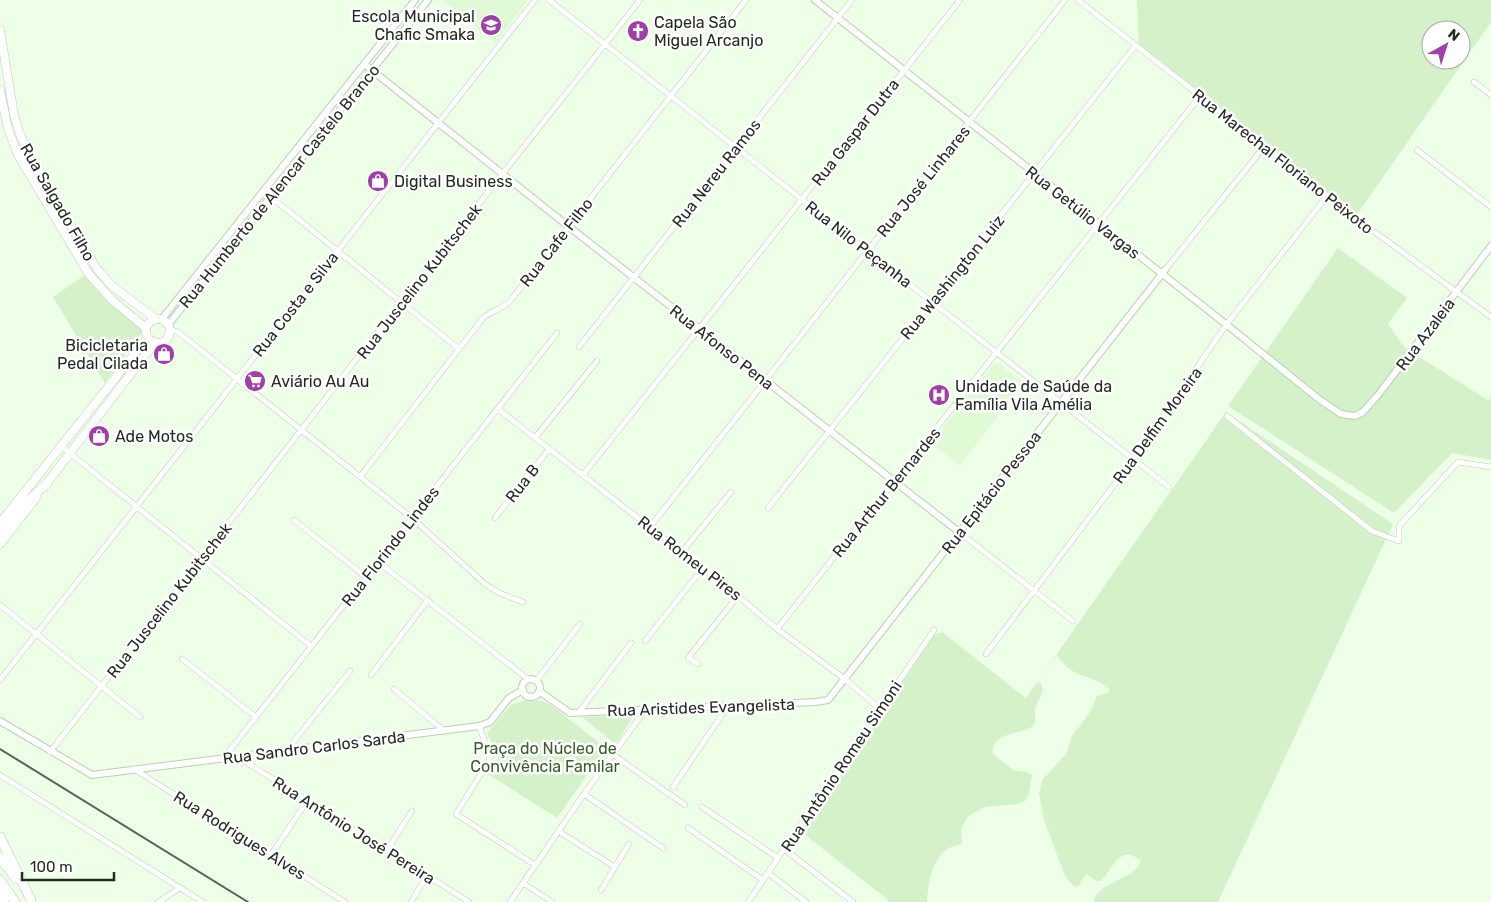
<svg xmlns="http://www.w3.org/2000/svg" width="1491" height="902" viewBox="0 0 1491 902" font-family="Rubik,sans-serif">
<rect width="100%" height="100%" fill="#edffe7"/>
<path fill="#e0fad6" d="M442,0H528L495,43Z
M998,363L1023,383L960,466L931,443L994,364Z"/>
<path fill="#d4f1ca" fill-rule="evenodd" d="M1137,0H1491V22L1356,216L1139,45ZM1431,30H1461V60H1431Z
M1338,248L1407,298L1388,324L1405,348L1488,400L1491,398V460L1452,453L1394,513L1228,406Z
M88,273L144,330L105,383L53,297Z
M1226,412L1393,524L1218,902H1093C1098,881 1142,877 1140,860C1119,844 1113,869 1101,881H1096L1087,874L1084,876L1079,886L1075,887L1066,878L1044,820L1039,793L1043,779L1066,754L1072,736L1090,712L1097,696L1109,692L1110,690C1092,672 1073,681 1057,655L1038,681L1041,684L1043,691L1035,708V723L1033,726C1022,734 989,733 993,754L1013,770L1027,772L1032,775L1029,793L1025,801L1017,804L985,807L968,816L961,829L962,842L961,844C957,846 953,846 949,848C932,858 928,884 927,902H887L888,900L803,833L933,635L942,632L1026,698L1038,681Z
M525,700L541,701L551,705L606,748L557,818L488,774L498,758L487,733L511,705Z
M632,715H634L618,741L614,743L582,717Z"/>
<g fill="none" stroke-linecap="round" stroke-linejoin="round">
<g stroke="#bbd0b3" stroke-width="6">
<path id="minor" d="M549,0L932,302L1169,487
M1078,0L1357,219L1491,317
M1474,82L1491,95
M1417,150L1491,207
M271,197L459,349
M1165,270L1264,147
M169,329L178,332L412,518L485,584L499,593L523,602
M579,347L852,0
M498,409L738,596L777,629L845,679L880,709
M1227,416L1372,531L1399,541V526L1458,462L1491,467
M535,438L597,361
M62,447L311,646
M583,475L960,0
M360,477L483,318C491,311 502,309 510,301L746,0
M768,508L1136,45
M495,518L549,449
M294,520L366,577
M650,527L1065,0
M959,532L1073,621
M682,552L731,492
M378,562L528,679
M0,605L140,717
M777,629L1200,96
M645,641L703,568
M986,654L1133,460L1229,321L1327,196
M182,659L256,717
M698,664L688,658L738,596
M371,675L428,600
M0,680L535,0
M536,681L580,624
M394,689L443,730
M579,712L631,643
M479,726L490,755L489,761L456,814L535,865
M287,750L350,671
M50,752L401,302L640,0
M612,754L685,805
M238,757L469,902
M223,759L557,333
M134,769L345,902
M0,775L203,902
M673,787L728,706
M584,794L663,848
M702,807L778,858
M688,828L763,880
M558,831L615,867
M784,849L853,902
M387,850L412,811
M271,855L307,801
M768,873L806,902
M523,883L552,902
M601,890L629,844
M158,902L180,888
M411,902L427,876
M510,902L584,794L645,710
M748,902L934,630"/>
</g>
<g stroke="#bbd0b3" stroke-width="8">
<path id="tertiary" d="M815,0L1227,325L1320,400L1341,414L1355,416L1363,412L1378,395L1491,246
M364,64L568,226L959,532
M161,320L415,0
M168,325L428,0
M522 688a9 9 0 1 1 18 0a9 9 0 1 1-18 0Z
M539,691L570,713L816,702L828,700L1165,270
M0,721L92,775L479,726L490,722L509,698L523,690"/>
</g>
<g stroke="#bbd0b3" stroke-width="9">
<path id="secondary" d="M0,30L14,115L21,137L57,203L97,269L112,286L156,319
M0,90L8,129L18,155L88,273L112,300L146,328
M146 331a12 12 0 1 1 24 0a12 12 0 1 1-24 0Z
M44,487L155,342
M0,523L148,337
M0,544L36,498"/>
</g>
<g stroke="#bbd0b3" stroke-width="10">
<path id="trunk" d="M0,535L26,503L47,483
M0,837L31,900
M0,857L16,879
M0,880L15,902
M0,893L4,902"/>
</g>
<use href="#minor" stroke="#fff" stroke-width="5"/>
<use href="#tertiary" stroke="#fff" stroke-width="6"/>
<use href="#secondary" stroke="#fff" stroke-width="8"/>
<use href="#trunk" stroke="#fff" stroke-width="9"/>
<path stroke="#586354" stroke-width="2" d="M0,749L248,902"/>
</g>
<defs>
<g id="school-disc" transform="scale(1.125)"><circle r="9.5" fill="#9f3fa7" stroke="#fff"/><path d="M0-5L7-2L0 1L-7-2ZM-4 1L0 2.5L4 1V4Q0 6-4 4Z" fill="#fff"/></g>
<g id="church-disc" transform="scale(1.125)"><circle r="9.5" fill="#9f3fa7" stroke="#fff"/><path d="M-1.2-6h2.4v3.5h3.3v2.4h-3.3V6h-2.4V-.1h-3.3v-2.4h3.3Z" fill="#fff"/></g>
<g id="shop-disc" transform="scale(1.125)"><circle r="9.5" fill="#9f3fa7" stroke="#fff"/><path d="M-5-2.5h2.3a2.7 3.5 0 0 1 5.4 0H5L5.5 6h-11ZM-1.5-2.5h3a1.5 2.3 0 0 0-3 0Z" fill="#fff"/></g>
<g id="supermarket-disc" transform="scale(1.125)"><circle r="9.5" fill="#9f3fa7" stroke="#fff"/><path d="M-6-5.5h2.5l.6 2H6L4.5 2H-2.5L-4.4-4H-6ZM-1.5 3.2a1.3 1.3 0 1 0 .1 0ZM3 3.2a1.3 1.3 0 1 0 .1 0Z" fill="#fff"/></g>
<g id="hospital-disc" transform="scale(1.125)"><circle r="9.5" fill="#9f3fa7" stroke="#fff"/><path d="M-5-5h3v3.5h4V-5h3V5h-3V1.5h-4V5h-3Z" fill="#fff"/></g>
</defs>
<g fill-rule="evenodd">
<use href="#school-disc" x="491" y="25"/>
<use href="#church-disc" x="638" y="31"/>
<use href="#shop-disc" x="378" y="181"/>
<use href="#shop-disc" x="164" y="354"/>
<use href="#supermarket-disc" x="255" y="381"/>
<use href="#hospital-disc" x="939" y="395"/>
<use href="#shop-disc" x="99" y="436"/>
</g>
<g text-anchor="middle" stroke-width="5" stroke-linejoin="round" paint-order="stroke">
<g font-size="16" fill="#232b20" stroke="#fff" text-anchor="start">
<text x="475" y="22" text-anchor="end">Escola Municipal<tspan x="475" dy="18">Chafic Smaka</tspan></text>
<text x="654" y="28">Capela São<tspan x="654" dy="18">Miguel Arcanjo</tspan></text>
<text x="394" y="187">Digital Business</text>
<text x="148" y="351" text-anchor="end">Bicicletaria<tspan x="148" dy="18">Pedal Cilada</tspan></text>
<text x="271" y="387">Aviário Au Au</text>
<text x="955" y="392">Unidade de Saúde da<tspan x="955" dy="18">Família Vila Amélia</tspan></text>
<text x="115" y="442">Ade Motos</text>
</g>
<g font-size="16" fill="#232b20" stroke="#fff">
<text transform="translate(855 132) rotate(-52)" y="6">Rua Gaspar Dutra</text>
<text transform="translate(1283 161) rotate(38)" y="6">Rua Marechal Floriano Peixoto</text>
<text transform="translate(716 173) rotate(-52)" y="6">Rua Nereu Ramos</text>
<text transform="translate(923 181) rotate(-51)" y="6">Rua José Linhares</text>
<text transform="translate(279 186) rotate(-51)" y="6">Rua Humberto de Alencar Castelo Branco</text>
<text transform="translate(58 202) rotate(60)" y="6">Rua Salgado Filho</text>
<text transform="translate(1083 212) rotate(38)" y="6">Rua Getúlio Vargas</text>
<text transform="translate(556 242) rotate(-52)" y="6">Rua Cafe Filho</text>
<text transform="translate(859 244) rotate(38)" y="6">Rua Nilo Peçanha</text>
<text transform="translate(952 277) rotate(-51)" y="6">Rua Washington Luiz</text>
<text transform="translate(419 281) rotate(-52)" y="6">Rua Juscelino Kubitschek</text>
<text transform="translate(295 304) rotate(-52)" y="6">Rua Costa e Silva</text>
<text transform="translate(1425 334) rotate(-53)" y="6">Rua Azaleia</text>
<text transform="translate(722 347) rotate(38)" y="6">Rua Afonso Pena</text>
<text transform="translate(1157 425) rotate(-54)" y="6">Rua Delfim Moreira</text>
<text transform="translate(522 483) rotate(-52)" y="6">Rua B</text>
<text transform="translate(886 492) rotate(-51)" y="6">Rua Arthur Bernardes</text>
<text transform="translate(991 492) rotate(-52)" y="6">Rua Epitácio Pessoa</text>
<text transform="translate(390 546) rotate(-52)" y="6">Rua Florindo Lindes</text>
<text transform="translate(690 558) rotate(38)" y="6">Rua Romeu Pires</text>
<text transform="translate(169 600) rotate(-52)" y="6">Rua Juscelino Kubitschek</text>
<text transform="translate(701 707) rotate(-2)" y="6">Rua Aristides Evangelista</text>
<text transform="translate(314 747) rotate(-7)" y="6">Rua Sandro Carlos Sarda</text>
<text transform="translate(841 766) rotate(-56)" y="6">Rua Antônio Romeu Simoni</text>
<text transform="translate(354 830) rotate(32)" y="6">Rua Antônio José Pereira</text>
<text transform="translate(240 835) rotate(32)" y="6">Rua Rodrigues Alves</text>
</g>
<g font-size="16" fill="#385d28" stroke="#fff">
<text x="545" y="754">Praça do Núcleo de<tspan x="545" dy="18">Convivência Familar</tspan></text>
</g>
</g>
<g transform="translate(1446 45) rotate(39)"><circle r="24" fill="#ffffff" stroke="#a7aaa6"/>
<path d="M0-4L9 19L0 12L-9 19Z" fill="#9f3fa7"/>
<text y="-8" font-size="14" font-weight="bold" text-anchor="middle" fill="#232b20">N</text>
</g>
<path d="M22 872v8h92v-8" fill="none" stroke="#232b20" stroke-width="2.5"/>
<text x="30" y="872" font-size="15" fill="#232b20" stroke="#ffffff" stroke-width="4" paint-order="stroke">100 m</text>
</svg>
